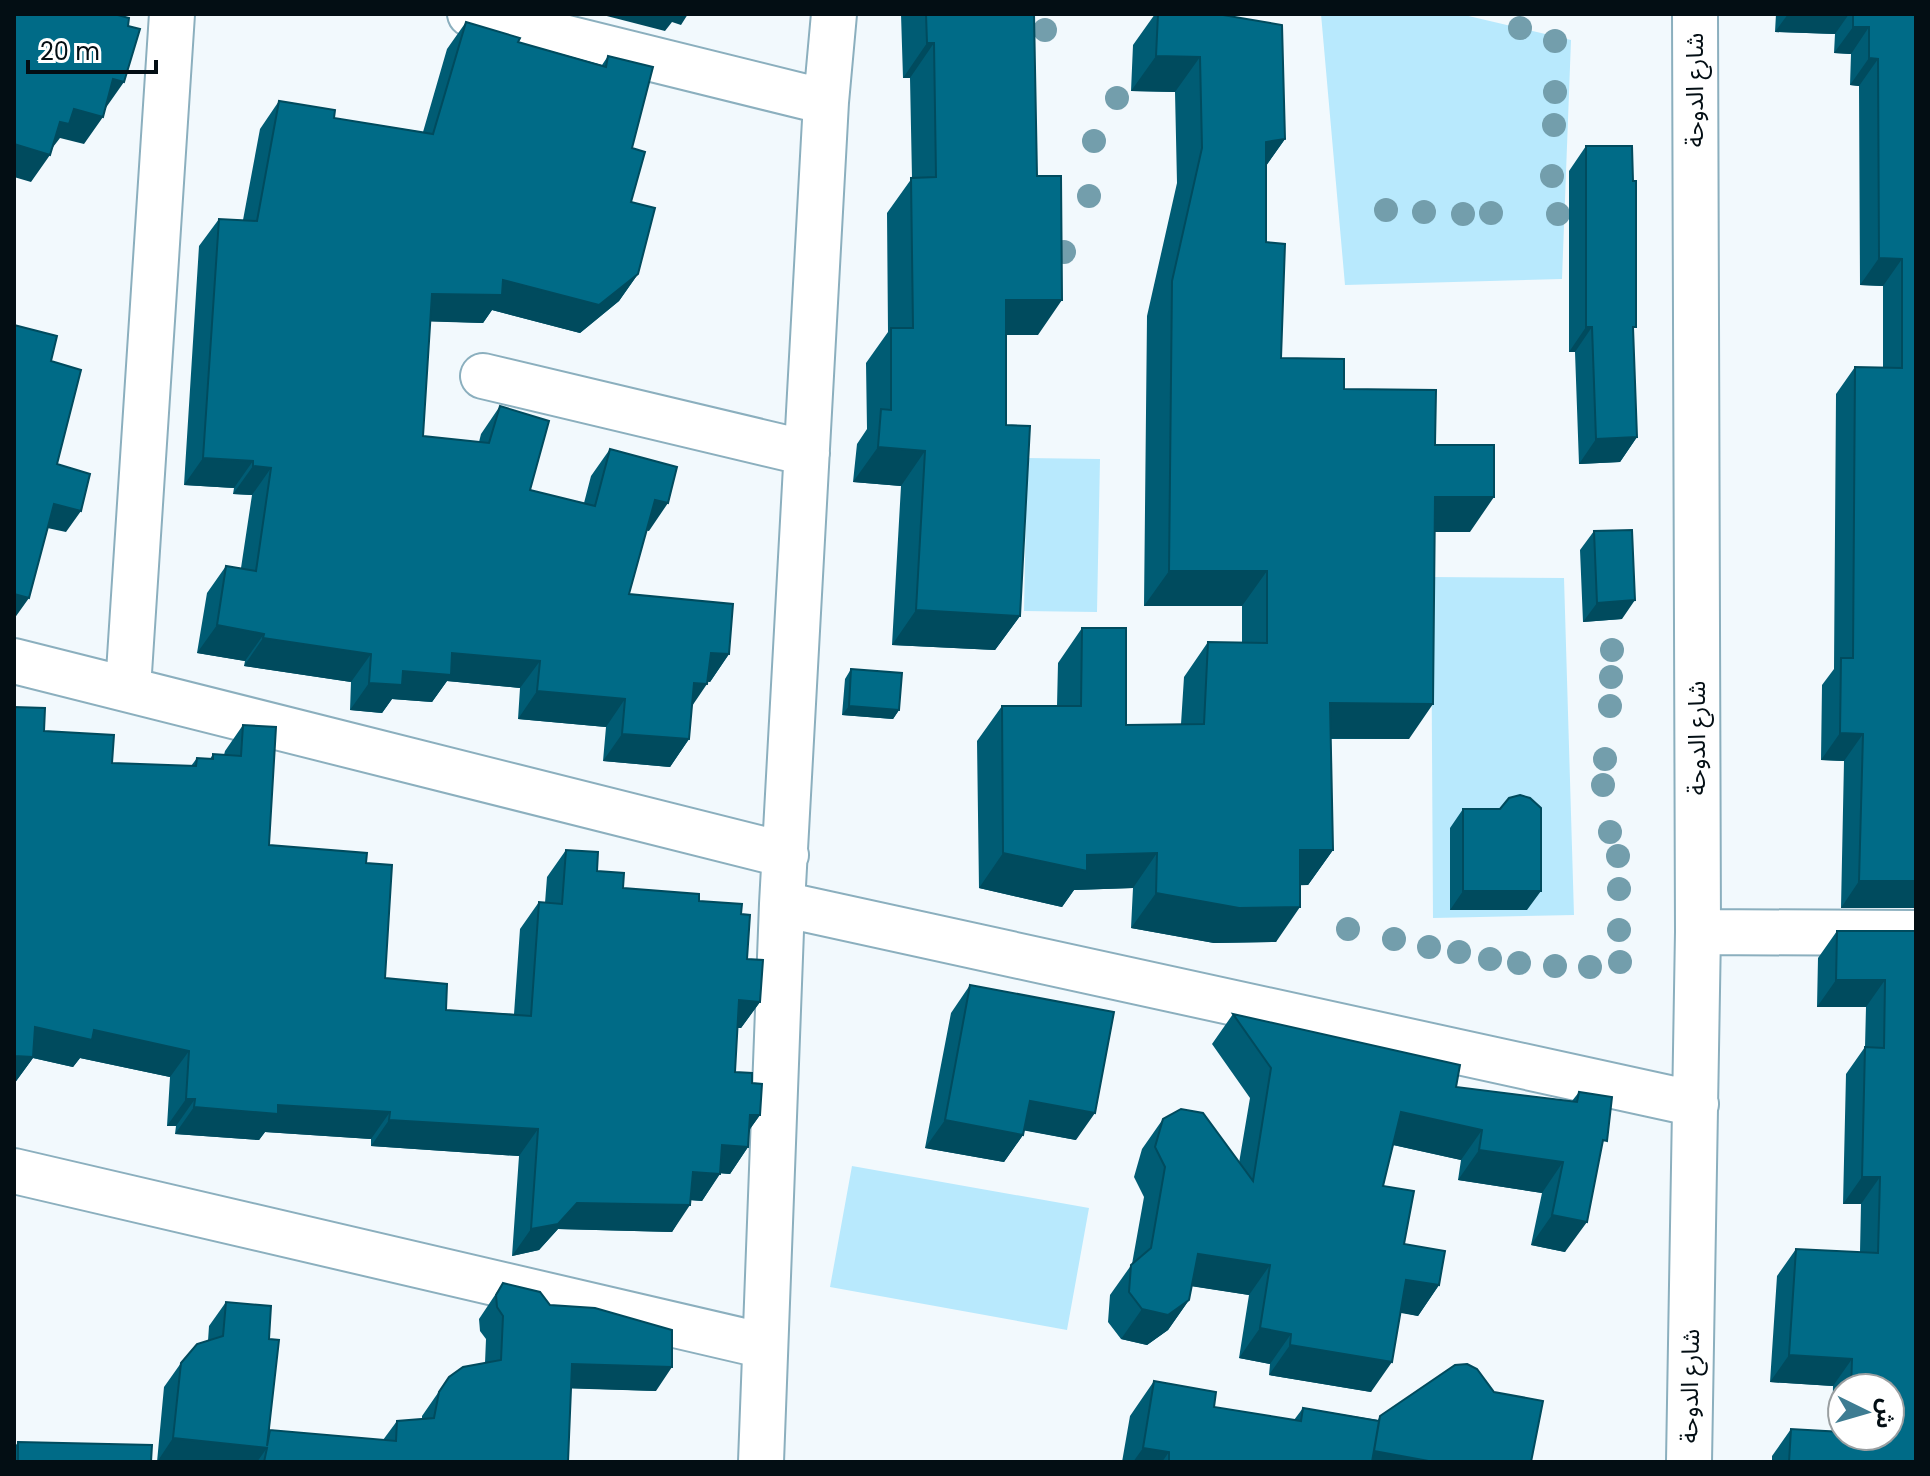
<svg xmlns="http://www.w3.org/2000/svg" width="1930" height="1476" viewBox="0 0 1930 1476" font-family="Poppins,'Noto Sans Arabic',sans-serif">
<rect width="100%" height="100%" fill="#f2f9fd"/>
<path fill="#b8e9fd" d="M1321,14H1460L1571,40L1562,279L1345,285Z
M1027,458L1100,459L1097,612L1024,611Z
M1431,577L1564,578L1574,915L1433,918Z
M852,1166L1089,1208L1067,1330L830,1287Z"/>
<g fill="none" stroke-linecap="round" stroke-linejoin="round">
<g stroke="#8bafbe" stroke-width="48">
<path id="minor" d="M470,14L826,102
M483,376L807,453
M14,661L786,855
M128,688L172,14
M782,904L1696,1104
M1698,932L1916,933
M14,1171L765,1346
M761,1462L782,904L826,102L834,14
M1689,1462L1698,932L1695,14"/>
</g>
<use href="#minor" stroke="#fff" stroke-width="44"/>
</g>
<g fill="#739eac">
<circle cx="1520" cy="28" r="12"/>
<circle cx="1045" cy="30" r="12"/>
<circle cx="1555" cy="41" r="12"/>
<circle cx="1555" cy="92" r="12"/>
<circle cx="1117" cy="98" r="12"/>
<circle cx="1554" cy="125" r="12"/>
<circle cx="1094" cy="141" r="12"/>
<circle cx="1552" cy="176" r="12"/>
<circle cx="1089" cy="196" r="12"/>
<circle cx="1386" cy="210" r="12"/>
<circle cx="1424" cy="212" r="12"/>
<circle cx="1491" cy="213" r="12"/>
<circle cx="1463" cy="214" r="12"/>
<circle cx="1558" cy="214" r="12"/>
<circle cx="1064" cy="252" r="12"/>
<circle cx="1612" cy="650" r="12"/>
<circle cx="1611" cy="677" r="12"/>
<circle cx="1610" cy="706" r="12"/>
<circle cx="1605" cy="759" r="12"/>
<circle cx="1603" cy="785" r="12"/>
<circle cx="1610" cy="832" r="12"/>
<circle cx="1618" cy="856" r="12"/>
<circle cx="1619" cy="889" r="12"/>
<circle cx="1348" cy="929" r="12"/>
<circle cx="1619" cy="930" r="12"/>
<circle cx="1394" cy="939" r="12"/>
<circle cx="1429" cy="947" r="12"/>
<circle cx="1459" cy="952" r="12"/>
<circle cx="1490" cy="959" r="12"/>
<circle cx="1620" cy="962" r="12"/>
<circle cx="1519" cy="963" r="12"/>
<circle cx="1555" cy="966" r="12"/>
<circle cx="1590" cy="967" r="12"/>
</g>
<path fill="#005c74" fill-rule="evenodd" d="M901,14H1034L1038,335H1006V425L1020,616L995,650L892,645L901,486L853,482L857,444L867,429L866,363L888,332L887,213L912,178L910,78H903Z
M1155,14H1217L1285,139L1266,166V242L1281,358L1344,389L1435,445L1470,532H1435L1409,739H1331L1333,850L1308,885H1300L1276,942L1214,943L1131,928L1133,888L1074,890L1062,907L979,888L977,741L1002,706H1057L1058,663L1082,628L1126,725L1181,724L1184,677L1208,642H1242V606H1144L1147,316L1177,183L1175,92L1131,91L1133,45Z
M1776,14H1916V908H1841L1844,761L1821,760L1822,685L1834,669L1836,394L1855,367H1883V286L1860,285L1859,86L1850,85L1851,54L1834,53L1835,34L1775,32Z
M466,22L518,42L602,65L608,56L632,148L631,202L638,274L619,301L580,333L492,310L483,323L430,321L423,436L479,442L481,434L500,406L530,490L584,503L591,476L610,449L649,531L646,530L629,594L729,654L710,682L707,681L692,705L689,739L670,767L603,761L606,727L518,719L520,688L447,681L432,702L392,699L382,713L350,710L351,682L244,666L245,661L197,653L207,593L226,566L241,568L252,495L233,494L234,488L184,485L199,246L219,219L243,220L260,129L279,101L334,118L423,132L447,49Z
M1586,146L1633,331L1637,437L1620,462L1579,464L1575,352H1569V171Z
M1594,531L1622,619L1583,622L1580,550Z
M851,669L899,710L893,719L842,715L845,679Z
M14,707L44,731L112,763L191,766L197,758L210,759L213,754L224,755L225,751L243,725L269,845L366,863L385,978L446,1010L514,1014L520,929L539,902L545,903L547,877L566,850L623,888L699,901L741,914L747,959L760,1002L741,1028H737L735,1072L752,1083L760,1115L749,1130L748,1147L730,1174L720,1173L702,1201L691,1200L672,1232L558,1229L539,1250L512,1256L519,1156L371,1146V1139L265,1132L259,1140L175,1134L176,1126H167L170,1077L80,1058L73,1067L33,1058L14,1084Z
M1463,809H1500L1527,910H1450V828Z
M1837,931H1916V1462H1772V1456L1791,1429L1832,1431L1833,1386L1770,1382L1777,1276L1796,1249L1860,1252L1861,1204H1843L1846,1074L1865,1047L1866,1007H1817L1818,958ZM1842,1388H1890V1436H1842Z
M970,985L1076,1140L1024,1130L1023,1135L1004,1162L925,1148L951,1013Z
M1233,1014L1456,1087L1572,1101L1579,1092L1601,1148L1565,1252L1531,1245L1542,1193L1458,1180L1461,1160L1393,1145L1383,1186L1404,1244L1439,1285L1418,1316L1400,1312L1371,1392L1269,1375L1270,1364L1239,1358L1249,1295L1192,1286L1189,1300L1168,1330L1147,1345L1121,1339L1108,1322L1110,1295L1132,1264L1144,1197L1134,1177L1142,1149L1163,1119L1239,1163L1250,1098L1212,1044Z
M503,1283L550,1305L656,1391L571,1388L568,1462H157L164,1387L181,1363L208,1341L209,1326L226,1302L269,1339V1433L270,1430L383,1440L397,1421L422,1419V1416L449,1377L485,1363L486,1339L480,1331L479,1319Z
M1154,1381L1214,1407L1294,1420L1303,1408L1378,1420L1380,1416L1531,1462H1122L1130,1416Z
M18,1442L151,1462H14V1448Z"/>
<path fill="#004b5e" d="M599,14H688L681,25L672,22L665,31Z
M1788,14H1849L1835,34L1775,32Z
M1853,27H1869L1851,54L1834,53Z
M927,43H934L910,78H903Z
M1156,56L1200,57L1175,92L1131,91Z
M1869,58L1878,59L1859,86L1850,85Z
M113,79L124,82L105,109Z
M74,109L103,117L84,144L60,138L50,151L60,122Z
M1285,139L1260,174L1266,142Z
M14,144L50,155L31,182L14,177Z
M1879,258L1902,259L1883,286L1860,285Z
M638,274L619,301L580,333L492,310L483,323L412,321L432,294L503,280Z
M1006,300H1062L1038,335H982Z
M1586,327H1592L1575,352H1569Z
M1637,437L1620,462L1579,464L1596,439Z
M878,447L925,451L901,486L853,482Z
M203,458L253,461L234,488L184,485Z
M253,466L271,468L252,495L233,494Z
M1435,497H1494L1470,532H1410Z
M655,500L668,503L649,531L635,527Z
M54,504L81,511L66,532L38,526Z
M1169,571H1267L1242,606H1144Z
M14,594L29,598L14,619Z
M1635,600L1622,619L1583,622L1597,603Z
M916,610L1020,616L995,650L892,645Z
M217,625L264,634L245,661L197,653Z
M263,638L371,654L351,682L244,666Z
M452,653L540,661L520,688L447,681L432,702L392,699L382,713L350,710L369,683Z
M711,653L729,654L710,682L691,680Z
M694,683L707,684L688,712Z
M537,691L625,699L606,727L518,719Z
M1330,703L1433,704L1409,739L1305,738Z
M849,706L899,710L893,719L842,715Z
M1840,733L1863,734L1844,761L1821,760Z
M622,734L689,739L670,767L603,761Z
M1300,850H1333L1308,885L1275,886Z
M1003,853L1087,855L1157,853L1133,888L1074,890L1062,907L979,888Z
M1859,881H1916V908H1841Z
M1463,891H1541L1527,910H1450Z
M1156,893L1300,907L1276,942L1214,943L1131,928Z
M1836,980H1885L1866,1007H1817Z
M739,1000L760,1002L741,1028L720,1027Z
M35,1027L94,1030L189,1051L170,1077L80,1058L73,1067L33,1058L14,1084V1056Z
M186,1099H195L176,1126H167Z
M1030,1101L1095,1113L1076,1140L1011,1128Z
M278,1105L390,1112L371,1139L265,1132L259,1140L175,1134L194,1107Z
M1401,1112L1482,1130L1461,1160L1380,1142Z
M750,1115H760L741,1142Z
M389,1120L538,1129L519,1156L371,1146Z
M945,1120L1023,1135L1004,1162L925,1148Z
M722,1145L748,1147L730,1174L703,1172Z
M1479,1150L1563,1162L1542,1193L1458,1180Z
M693,1172L720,1174L702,1201L674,1199Z
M1862,1177H1880L1861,1204H1843Z
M577,1203L690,1205L672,1232L558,1229L539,1250L512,1256L531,1229Z
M1552,1215L1587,1222L1565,1252L1531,1245Z
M1198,1254L1270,1265L1249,1295L1177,1284Z
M1406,1280L1439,1285L1418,1316L1384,1310Z
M1189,1300L1168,1330L1147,1345L1121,1339L1142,1309Z
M1260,1328L1291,1334L1270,1364L1239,1358Z
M1290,1345L1392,1362L1371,1392L1269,1375Z
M1789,1355L1852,1359L1833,1386L1770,1382Z
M572,1364L672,1367L656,1391L556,1388Z
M173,1438L267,1448L257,1462H157Z
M1143,1448L1169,1452L1162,1462H1133Z
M1374,1451L1434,1462H1366Z"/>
<path fill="#006b87" stroke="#004b5e" stroke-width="2" d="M14,14H114L129,18L128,26L140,29L124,82L113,79L103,117L74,109L69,124L60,122L50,155L14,144Z
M926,14H1034L1037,176H1061L1062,300H1006V425L1030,426L1020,616L916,610L925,451L878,447L881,409L891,410V328H913L911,178L936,177L934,43H927Z
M1158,14H1217L1282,25L1285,139L1266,142V242L1285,244L1281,358L1344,359V389L1436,390L1435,445H1494V497H1435L1433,704L1330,703L1333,850H1300V907L1239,908L1156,893L1157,853L1087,855V871L1003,853L1002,706H1081L1082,628H1126V725L1204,724L1208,642L1267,643V571H1169L1172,281L1202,148L1200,57L1156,56Z
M1853,14H1916V881H1859L1863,734L1840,733L1841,658H1853L1855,367L1902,368V259L1879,258L1878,59L1869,58V27H1853Z
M466,22L520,38L518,42L606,67L608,56L653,67L632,148L645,152L631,202L655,208L638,274L599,305L503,280L502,295L432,294L423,436L489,443L500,406L549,421L530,490L595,506L610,449L677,467L668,503L655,500L629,594L733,604L729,654L711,653L707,684L694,683L689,739L622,734L625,699L537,691L540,661L452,653L451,675L403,671L402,685L369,683L371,654L263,638L264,634L217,625L226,566L256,571L271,468L253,466V461L203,458L219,219L257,221L279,101L335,110L334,118L433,134Z
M1586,146H1632L1633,181H1636V327H1633L1637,437L1596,439L1592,327H1586Z
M14,325L57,336L51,361L81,370L57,464L90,474L81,511L54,504L29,598L14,594Z
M1632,530L1635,600L1597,603L1594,531Z
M851,669L902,673L899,710L849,706Z
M14,707L45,708L44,731L114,735L112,763L196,766L197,758L213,759V754L241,756L243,725L276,727L269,845L367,853L366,863L392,865L385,978L447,984L446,1010L531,1016L539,902L562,904L566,850L598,852L597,871L624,873L623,888L699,894V901L742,904L741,914L750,915L747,959L763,960L760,1002L739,1000L735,1072L752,1073V1083L762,1084L760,1115H750L748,1147L722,1145L720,1174L693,1172L690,1205L577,1203L558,1224L531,1229L538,1129L389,1120L390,1112L278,1105V1114L194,1107L195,1099H186L189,1051L94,1030L92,1040L35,1027L33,1057L14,1056Z
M1520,795L1530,798L1541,808V891H1463V809H1500L1509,798Z
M1837,931H1916V1462H1789L1791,1429L1842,1432V1436H1890V1388H1851L1852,1359L1789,1355L1796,1249L1878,1253L1880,1177H1862L1865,1047L1884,1048L1885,980H1836Z
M970,985L1114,1012L1095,1113L1030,1101L1023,1135L945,1120Z
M1233,1014L1460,1065L1456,1087L1577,1102L1579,1092L1612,1097L1607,1141L1603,1140L1587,1222L1552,1215L1563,1162L1479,1150L1482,1130L1401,1112L1383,1186L1414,1191L1404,1244L1445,1251L1439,1285L1406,1280L1392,1362L1290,1345L1291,1334L1260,1328L1270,1265L1198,1254L1189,1300L1168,1315L1142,1309L1129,1292L1131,1265L1151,1248L1165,1167L1155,1147L1163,1119L1181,1109L1203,1113L1253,1181L1271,1068Z
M503,1283L540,1292L550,1305L595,1308L672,1330V1367L572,1364L568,1462H264L267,1448L173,1438L181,1363L197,1344L223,1336L226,1302L271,1306L269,1339L279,1340L267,1446L270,1430L396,1441L397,1421L434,1418L439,1392L449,1377L463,1367L501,1360L503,1316L497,1307L496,1295Z
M1467,1364L1477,1369L1494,1392L1543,1401L1531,1462H1434L1374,1451L1380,1416L1455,1365Z
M1154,1381L1216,1392L1214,1407L1301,1421L1303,1408L1379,1421L1372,1462H1169V1452L1143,1448Z
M18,1442L152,1445L151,1462H18Z"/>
<g text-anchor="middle" stroke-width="8" stroke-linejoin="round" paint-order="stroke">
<g font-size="24" fill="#030e14" stroke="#fff">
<text transform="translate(1695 90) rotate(-90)" y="8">شارع الدوحة</text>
<text transform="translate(1697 738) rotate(-90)" y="8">شارع الدوحة</text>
<text transform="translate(1690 1386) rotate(-89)" y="8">شارع الدوحة</text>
</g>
</g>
<rect width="1930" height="1476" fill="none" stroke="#030e14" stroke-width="32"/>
<g transform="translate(1866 1412) rotate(95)"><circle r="38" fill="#ffffff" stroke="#9a9fa1" stroke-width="2"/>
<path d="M0-6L14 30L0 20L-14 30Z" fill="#3e7c92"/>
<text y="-12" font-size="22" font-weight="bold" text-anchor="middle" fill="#030e14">ش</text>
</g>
<path d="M28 60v12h128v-12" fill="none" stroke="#030e14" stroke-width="4"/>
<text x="40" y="60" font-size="24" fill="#030e14" stroke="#ffffff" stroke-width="6" paint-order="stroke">20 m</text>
</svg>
